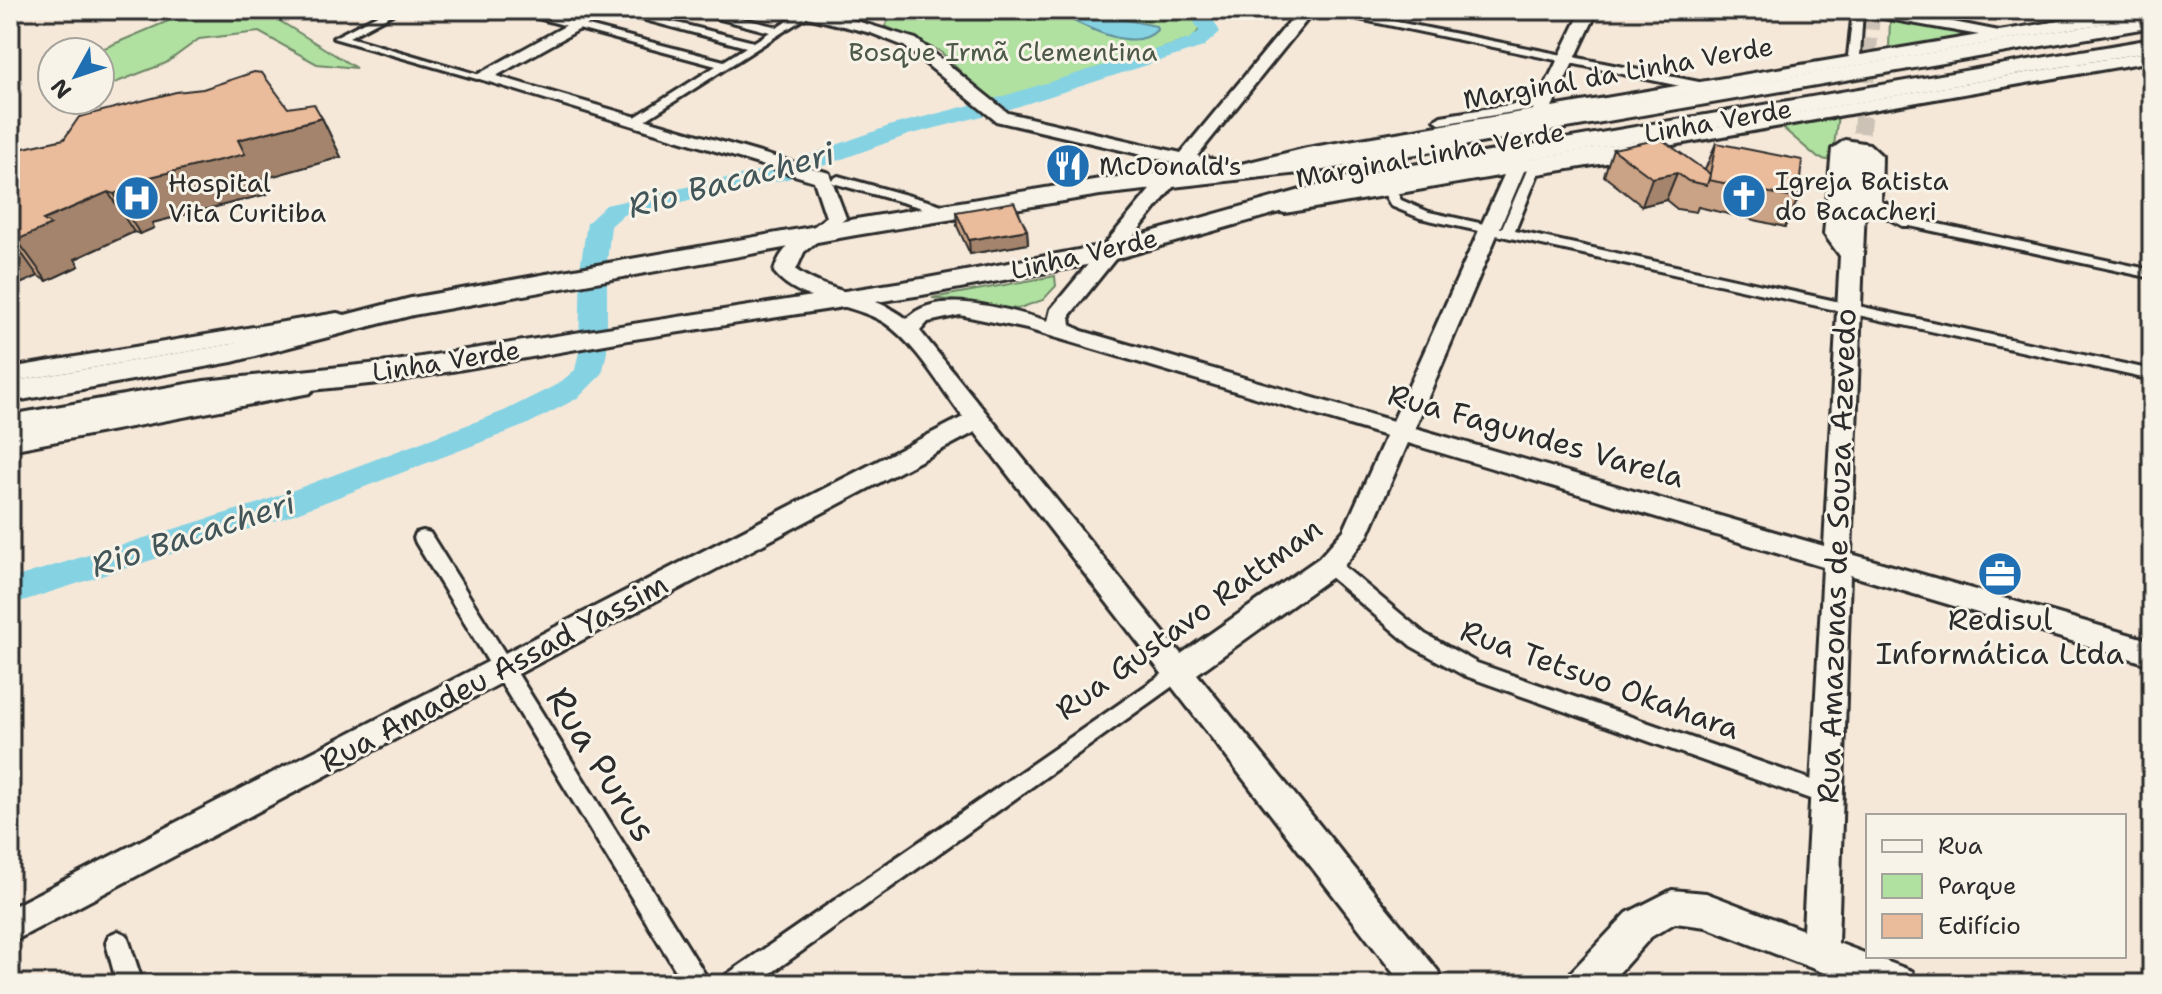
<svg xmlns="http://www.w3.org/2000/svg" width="2162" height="994" viewBox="0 0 2162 994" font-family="'Shantell Sans',sans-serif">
<rect width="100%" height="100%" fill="#f5e8d9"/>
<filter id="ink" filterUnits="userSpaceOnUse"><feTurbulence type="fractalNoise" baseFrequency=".0125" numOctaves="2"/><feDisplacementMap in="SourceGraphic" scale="16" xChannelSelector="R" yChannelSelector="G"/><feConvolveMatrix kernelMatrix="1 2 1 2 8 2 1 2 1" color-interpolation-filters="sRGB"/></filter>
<g filter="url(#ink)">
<path fill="#b0e1a1" stroke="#6e8666" stroke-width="2" d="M194,10H262L356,68L317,64L259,32L199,39L166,63L112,84H100V52H95Z
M895,10H1190L1202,25L1193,39L991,102L940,51L885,26Z
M1890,18L1976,34L1889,49Z
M1838,115L1832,161L1818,158L1784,129L1788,124Z
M1055,276L1056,286L1043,300L1017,309L932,298Z"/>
<path fill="#85d2e3" stroke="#618f99" stroke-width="2" d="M1051,10H1078L1156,26L1157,30C1133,56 1077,22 1051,10Z"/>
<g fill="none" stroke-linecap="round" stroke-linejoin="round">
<path fill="#85d2e3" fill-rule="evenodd" d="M1188,10H1208L1220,32L1203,47L1010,109L908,135L787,179L623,215L611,226L607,262V352L602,374L578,398L526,425L281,519L10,605V579L259,503L504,411L558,384L575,370L579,352L581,262L587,223L606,205L772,168L892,125L994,99L1189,39L1199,31Z"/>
<path stroke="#cdc2b6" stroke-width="17" stroke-dasharray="17 9" stroke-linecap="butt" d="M1859,159L1872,10
M1515,171L1542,110"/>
<g stroke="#2b2b2b" stroke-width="6">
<path id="street" d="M387,10H400L349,37L487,77L477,79L333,38Z
M508,10H526L724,61L746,47L638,18L650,10H663L653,17L754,42L770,32L686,10H705L778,27L802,12L811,14L636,126L632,125V119L716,66Z
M1316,10H1337L1704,83L1710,87L1704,91Z
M1853,10H1863L1860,56L1854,59L1848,56Z
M1545,99L1551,103L1549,106L1441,124L1435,120L1441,116Z
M1632,146L1637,147V153L1612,162L1538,174L1515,231L2152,370V380L1420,218L1391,206L1381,188L1383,185H1393L1401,200L1429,212L1502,228L1528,168L1609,155Z
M838,176L953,208L955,211L948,215L833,183L831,180Z
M1910,218L2152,270V278L1905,225L1903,222Z
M423,531L430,533L711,984H684L416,543L414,538L416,533Z
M1329,558L1336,560L1425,634L1477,663L1835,788L1838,795L1835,802L1827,805L1463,675L1411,646L1322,570L1319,565L1322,560Z
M1177,664L1184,666L1187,672L1184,678L756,984H722L726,975Z
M118,931L127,935L143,984H117L106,943L109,935Z"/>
</g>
<g stroke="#2b2b2b" stroke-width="6">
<path id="secondary" d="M594,10H614L496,76L829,173L846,218L804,252L796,270C829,294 874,293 907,319C935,286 1013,311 1048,321L1051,309L1173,162L996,121L904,46L871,33L779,10H808L840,16L916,39L1008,113L1181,153L1299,10H1315L1197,156L1237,165L1307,148L1533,110L1582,10H1598L1552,107L1979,35L1866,15L1858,10H1893L1999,31L2125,10H2152V15L1307,160L1237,177L1190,166L1070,315L1071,325L1082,331L1393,421L1504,175L1285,213L1278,211L1275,207L1278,203L2152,51V61L1524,171L1415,428L1824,546L1840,256L1824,234L1832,149L1845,140L1869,144L1882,156L1881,201L1920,222L1917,226H1903L1865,206L1851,554L2152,641V665L1850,575L1838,943L1912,971L1917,984H1853L1706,927L1675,923L1651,937L1609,984H1567L1572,971L1627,913L1672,890L1706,893L1803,930L1823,567L1408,443L1368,535L1339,572L1197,674L1438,971L1443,984H1402L975,432L10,943V908L963,417C940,387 917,345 885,323C852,302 799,304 774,272C780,244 806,234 826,217L814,181L473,77ZM960,315L1027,329L1386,436L1344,530L1319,558L1181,654L920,331L928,322Z
M337,313L345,315L348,320L345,325L10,382V368Z
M302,380L310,383L314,388L310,393L10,450V434Z"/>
</g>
<g stroke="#2b2b2b" stroke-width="6">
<path id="highway" d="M2152,15V27L1318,171L1100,195L856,235L413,315L232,362L10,402V382L232,344L411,298L856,219L1100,179L1318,157Z
M2152,39V51L1357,190L1108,261L922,295L628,340L389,382L204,401L10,437V415L204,381L389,362L922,279L1105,245L1354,175Z"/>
</g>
<use href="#street" fill="#f7f3e8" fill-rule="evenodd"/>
<use href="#secondary" fill="#f7f3e8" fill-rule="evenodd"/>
<use href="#highway" fill="#f7f3e8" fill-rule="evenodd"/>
</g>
<path fill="#caa285" stroke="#2b2b2b" stroke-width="2" d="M288,108L322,118L341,157L259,180L267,194L152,223L154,228L140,234L134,232L75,259L79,266L47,281L38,276L20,284L10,278V151Z
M1716,143L1798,199L1785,227L1698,207L1696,212L1677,209L1666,200L1642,206L1604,176L1613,149L1705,170Z
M956,212L1027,230L1028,244L970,254L957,226Z"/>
<path fill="#a4846c" stroke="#2b2b2b" stroke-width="2" d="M322,118L341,157L259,180L267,194L152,223L154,228L140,234L114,194L126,183L238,140Z
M1677,173L1666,200L1642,206L1652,178Z
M108,192L134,232L75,259L79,266L47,281L17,240L43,220Z
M1027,230L1028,244L970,254L969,240Z
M10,237L38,276L20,284L10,270Z"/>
<path fill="#ebbc9b" stroke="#2b2b2b" stroke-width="2" d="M254,72L262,73L288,108L314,104L322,118L238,140L245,154L126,183L129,188L114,194L108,192L43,220L51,225L17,240L10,236V151L64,139L79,117L176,92L203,89Z
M1661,139L1710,174L1716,143L1802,160L1798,199L1709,180L1710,175L1707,185L1688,181L1677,173L1652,178L1613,149Z
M1014,202L1027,230L969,240L956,212Z"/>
</g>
<defs>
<g id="restaurant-disc" transform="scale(2.3)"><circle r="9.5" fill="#1f6fb2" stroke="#f7f3e8"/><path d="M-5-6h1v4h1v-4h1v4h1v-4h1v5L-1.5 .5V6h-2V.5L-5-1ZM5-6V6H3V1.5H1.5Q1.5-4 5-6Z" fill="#fff"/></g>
<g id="church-disc" transform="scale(2.3)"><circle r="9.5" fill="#1f6fb2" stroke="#f7f3e8"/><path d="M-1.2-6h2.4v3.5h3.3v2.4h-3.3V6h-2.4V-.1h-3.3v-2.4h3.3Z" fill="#fff"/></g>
<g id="hospital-disc" transform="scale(2.3)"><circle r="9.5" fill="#1f6fb2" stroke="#f7f3e8"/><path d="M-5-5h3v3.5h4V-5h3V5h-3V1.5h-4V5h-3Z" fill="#fff"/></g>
<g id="office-disc" transform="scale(2.3)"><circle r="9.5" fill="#1f6fb2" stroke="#f7f3e8"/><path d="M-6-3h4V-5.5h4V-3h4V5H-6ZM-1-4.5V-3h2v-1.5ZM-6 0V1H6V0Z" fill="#fff"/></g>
</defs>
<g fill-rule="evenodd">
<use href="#restaurant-disc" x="1068" y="166"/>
<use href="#church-disc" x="1744" y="196"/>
<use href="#hospital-disc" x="137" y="198"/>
<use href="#office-disc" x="2000" y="574"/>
</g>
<g text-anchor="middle" stroke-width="6" stroke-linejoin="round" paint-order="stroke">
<g font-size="26" fill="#4c5848" stroke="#f7f3e8">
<text x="1003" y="61">Bosque Irmã Clementina</text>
</g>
<g font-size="26" fill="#2b2b2b" stroke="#f7f3e8">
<text transform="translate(1618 73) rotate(-10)" y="9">Marginal da Linha Verde</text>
<text transform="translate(1718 121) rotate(-10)" y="9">Linha Verde</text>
<text transform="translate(1430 155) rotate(-10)" y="9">Marginal Linha Verde</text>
<text transform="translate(1084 254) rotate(-13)" y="9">Linha Verde</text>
<text transform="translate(446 361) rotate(-9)" y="9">Linha Verde</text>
</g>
<g font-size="26" fill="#2b2b2b" stroke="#f7f3e8" text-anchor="start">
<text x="1099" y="175">McDonald's</text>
<text x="1775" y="190">Igreja Batista<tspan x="1775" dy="30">do Bacacheri</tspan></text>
<text x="168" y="192">Hospital<tspan x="168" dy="30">Vita Curitiba</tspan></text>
</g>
<g font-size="30" fill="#2b2b2b" stroke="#f7f3e8">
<text transform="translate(1536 436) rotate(16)" y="10">Rua Fagundes Varela</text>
<text transform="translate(1837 556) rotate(-88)" y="10">Rua Amazonas de Souza Azevedo</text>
<text transform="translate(1189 619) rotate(-36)" y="10">Rua Gustavo Rattman</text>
<text transform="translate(494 673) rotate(-28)" y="10">Rua Amadeu Assad Yassim</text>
<text transform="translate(1600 680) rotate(20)" y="10">Rua Tetsuo Okahara</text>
</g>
<g font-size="30" fill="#2b2b2b" stroke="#f7f3e8">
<text x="2000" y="630">Redisul<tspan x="2000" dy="34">Informática Ltda</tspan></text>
</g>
<g font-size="32" font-style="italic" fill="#425559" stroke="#f7f3e8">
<text transform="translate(731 180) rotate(-15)" y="11">Rio Bacacheri</text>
<text transform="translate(193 534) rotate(-18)" y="11">Rio Bacacheri</text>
</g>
<g font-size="36" fill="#2b2b2b" stroke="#f7f3e8">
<text transform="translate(602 764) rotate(58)" y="13">Rua Purus</text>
</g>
</g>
<rect width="2162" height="994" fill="none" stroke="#f7f3e8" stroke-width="40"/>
<rect x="20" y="20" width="2122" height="954" fill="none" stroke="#2b2b2b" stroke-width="3" filter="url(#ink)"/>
<rect x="1866" y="814" width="260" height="144" fill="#f7f3e8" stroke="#a5a39c" stroke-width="2"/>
<rect x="1882" y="840" width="40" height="12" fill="#f7f3e8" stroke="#a5a39c" stroke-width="2"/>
<text x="1938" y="854" font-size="24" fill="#2b2b2b">Rua</text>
<rect x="1882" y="874" width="40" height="24" fill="#b0e1a1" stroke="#a5a39c" stroke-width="2"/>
<text x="1938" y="894" font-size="24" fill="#2b2b2b">Parque</text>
<rect x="1882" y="914" width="40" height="24" fill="#ebbc9b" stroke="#a5a39c" stroke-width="2"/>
<text x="1938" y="934" font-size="24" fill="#2b2b2b">Edifício</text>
<g transform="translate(76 76) rotate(230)"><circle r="38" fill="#f7f3e8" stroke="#a5a39c" stroke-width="2"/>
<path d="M0-6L14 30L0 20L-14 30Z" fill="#1f6fb2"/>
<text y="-12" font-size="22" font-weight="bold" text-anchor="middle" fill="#2b2b2b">N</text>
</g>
</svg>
